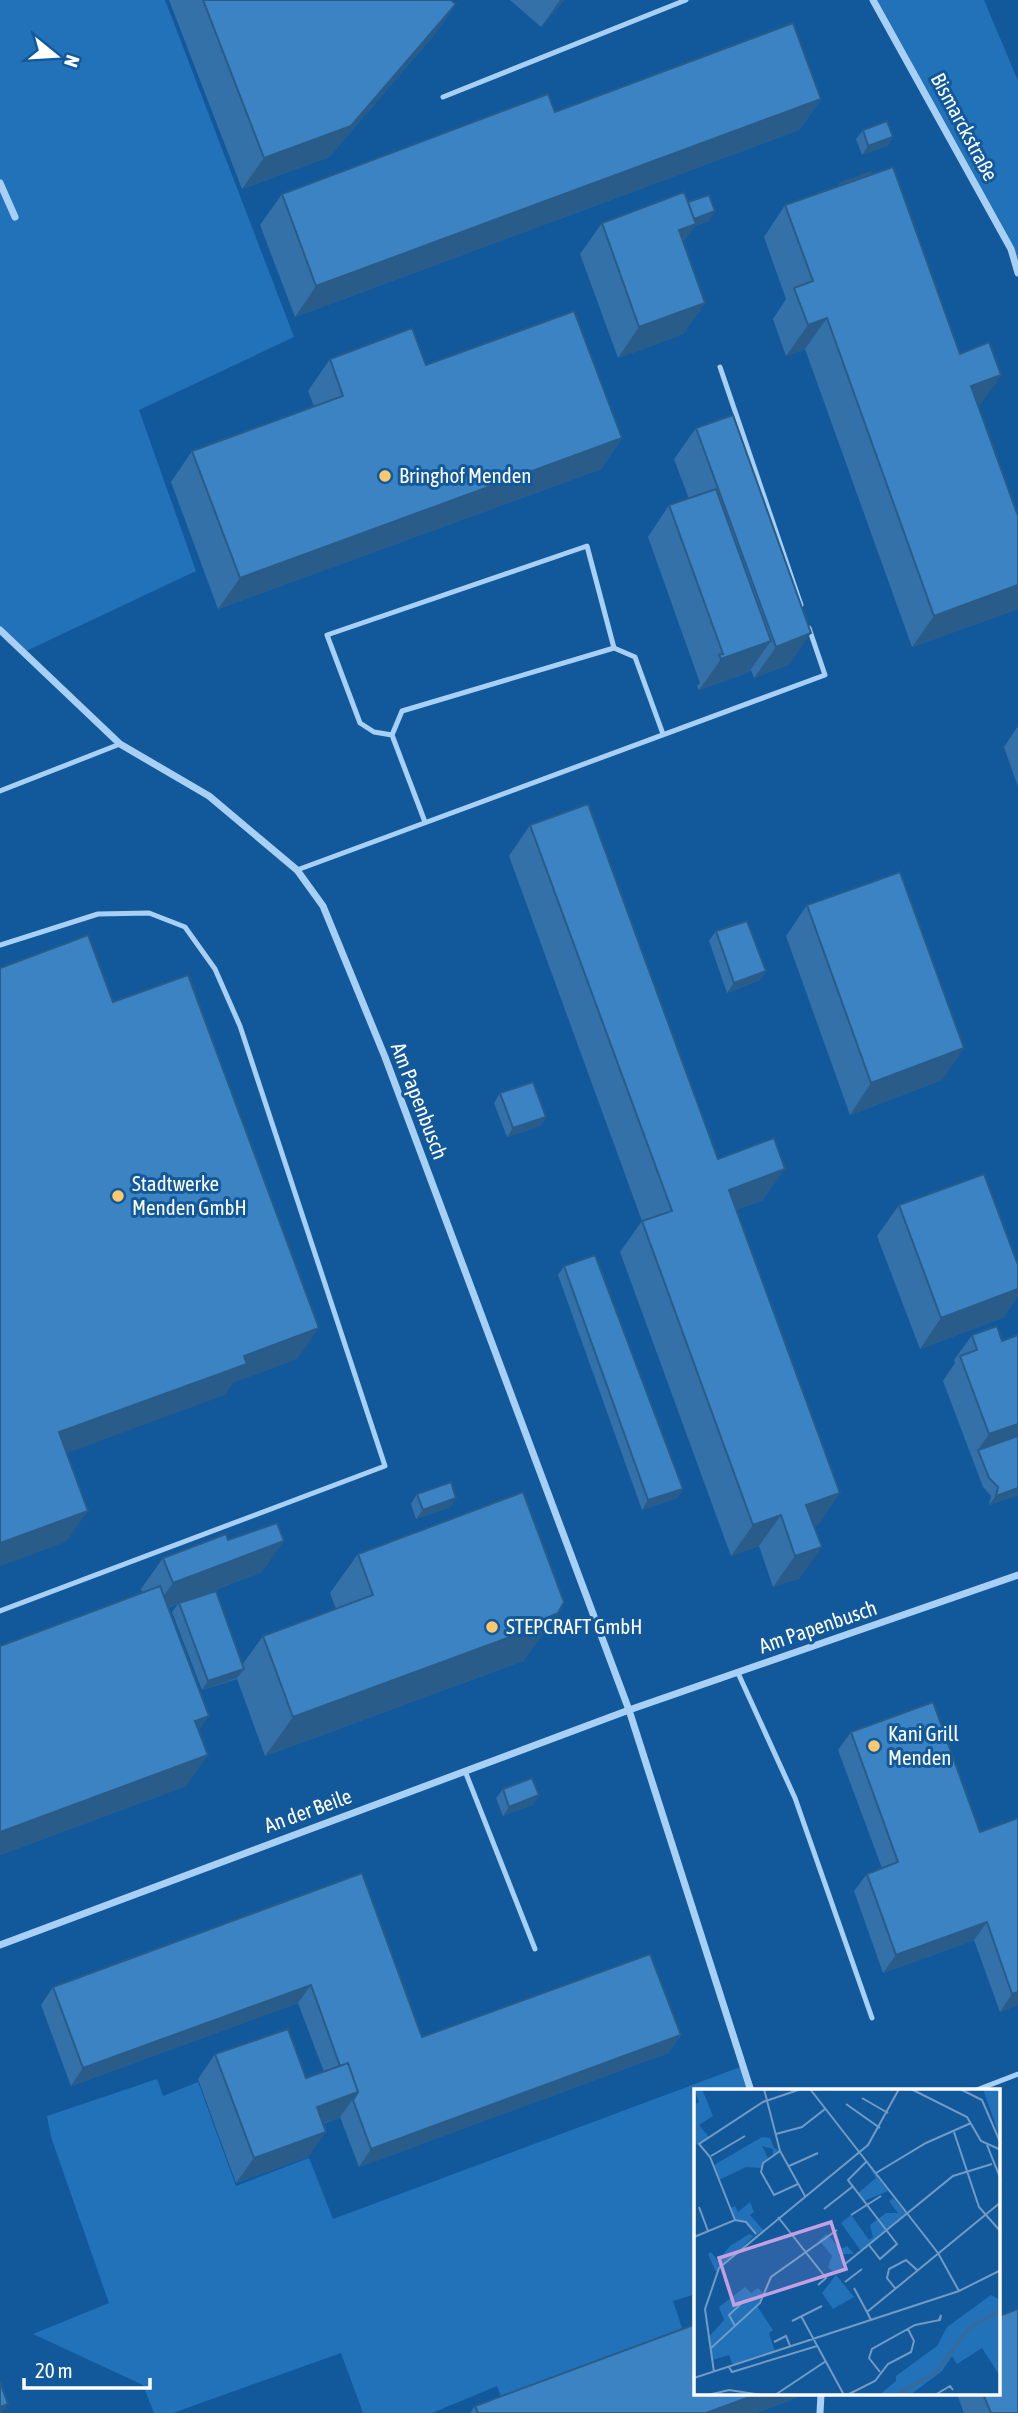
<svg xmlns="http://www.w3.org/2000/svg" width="1018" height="2413" viewBox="0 0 1018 2413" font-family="'Asap Condensed',sans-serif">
<rect width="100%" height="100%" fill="#12599c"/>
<path fill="#2172b9" d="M0,0H165L294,337L139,410L196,571L24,652L0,630Z
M873,0H984L1018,81V270L1011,249Z
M743,2066L751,2091H696V2294L673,2301L687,2343L506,2410L497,2386L432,2413H363L341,2353L173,2413H154L143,2385L33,2334L109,2303L51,2137L47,2116L157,2079L163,2096L198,2082L236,2186L309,2158L333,2219Z"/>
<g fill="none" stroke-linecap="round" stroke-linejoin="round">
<path stroke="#a8d0f4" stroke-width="5" d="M443,97L686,0
M720,367L801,605
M392,735L374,732L360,723L327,635L587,546L614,648
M0,791L120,744
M425,822L392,735L402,711L614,648L635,657L663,734
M297,870L825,675L809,628
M0,945L98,914L149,913L185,927L215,969L240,1026L385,1466L0,1611
M738,1673L795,1798L872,2018
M465,1771L535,1949
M974,2091L1018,2074"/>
<path stroke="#a8d0f4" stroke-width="7" d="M873,0L1011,249L1018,273
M0,183L15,217
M0,630L120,744L209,796L297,870L323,906L385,1057L629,1710L751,2091
M0,1945L629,1710L1018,1575
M820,2413L821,2394"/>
</g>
<path fill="#3371a8" d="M169,0H451L456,4L434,35L329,157L242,189Z
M510,0H564L541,27Z
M821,99L799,130L295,317L260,225L282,194L555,112Z
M863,130L893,137L887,146L862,155L856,139Z
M840,183L960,354L1001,375L978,407L1018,516V609L912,647L805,349L786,356L773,319L786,299L764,237L785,205L838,187Z
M688,202L709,221L695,226L683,242L705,303L683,334L618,358L580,254L602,223Z
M330,359L426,365L622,438L601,469L218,609L171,482L192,451L314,406L308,391Z
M696,428L790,664L754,678L751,670L749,672L699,690L697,686L700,683L648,537L669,505L689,499L674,459Z
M1018,726V787L1004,747Z
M530,825L718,1159L763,1200L736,1210L819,1524L814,1526L800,1578L773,1587L759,1546L731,1556L620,1252L642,1221L509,856Z
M807,905L942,1080L850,1115L786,936Z
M716,931L766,971L760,980L727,993L709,941Z
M500,1093L546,1117L540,1126L507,1137L494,1103Z
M899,1205L1004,1317L920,1349L877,1236Z
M564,1266L683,1489L677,1498L642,1510L558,1275Z
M1018,1334V1495L989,1505L991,1496L983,1487L943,1381L955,1363L954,1360L972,1335L1002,1341Z
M417,1494L456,1498L450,1507L416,1519L411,1504Z
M228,1540L262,1572L194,1598L242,1665L263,1636L336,1609L330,1593L358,1554L558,1613L523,1661L265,1756L237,1679L202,1690L172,1612L178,1604L168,1608L199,1730L186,1786L0,1855V1646L143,1592L141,1589L163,1558Z
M851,1732L980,1832L1018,1818V2005L1000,2012L974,1940L883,1973L854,1891L867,1874L882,1868L838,1750Z
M503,1789L539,1795L532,1805L503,1816L496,1798Z
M362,1873L422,2037L681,2035L668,2053L359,2167L340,2117L323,2124L308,2157L236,2183L198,2079L215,2054L306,2078L324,2072L298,2003L71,2086L41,2005L53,1987Z
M696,2394H799L796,2398L756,2413H470L475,2406Z
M957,2394H999L1018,2413H964Z"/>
<path fill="#295c88" d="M560,0H564L541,27Z
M456,4L434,35L329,157L242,189L264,158Z
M821,99L799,130L295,317L316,286Z
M893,137L887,146L862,155L868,146Z
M715,211L709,221L695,226L674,255L657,261L683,223Z
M705,303L683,334L618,358L639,327Z
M827,318L805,349L786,356L808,325Z
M1001,375L979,406L949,417L971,386Z
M622,438L601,469L218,609L240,578Z
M1018,585V609L912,647L934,616Z
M811,633L790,664L754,678L776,647Z
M771,641L749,672L699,690L721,659Z
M766,971L760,980L727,993L734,983Z
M964,1048L942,1080L850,1115L871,1083Z
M546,1117L540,1126L507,1137L513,1128Z
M785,1169L763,1200L707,1221L729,1190Z
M1018,1289V1297L1004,1317L920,1349L941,1318Z
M319,1328L297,1359L233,1383L225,1395L37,1464L59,1432L244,1356Z
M1018,1424V1442L978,1450L989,1434Z
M1018,1488V1495L989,1505L996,1496Z
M683,1489L677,1498L642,1510L648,1500Z
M840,1493L819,1524L788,1535L806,1505Z
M456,1498L450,1507L416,1519L423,1510Z
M88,1511L66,1542L0,1566V1543Z
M781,1515L759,1546L731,1556L753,1525Z
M284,1541L262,1572L151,1614L173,1583Z
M822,1547L800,1578L773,1587L795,1556Z
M558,1613L523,1661L265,1756L293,1717Z
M244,1669L237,1678L202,1690L208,1681Z
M209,1716L187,1747L195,1721Z
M208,1755L186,1786L0,1855V1832Z
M539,1795L532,1805L503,1816L509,1807Z
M987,1922L974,1940L883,1973L896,1955Z
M311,1985L298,2003L71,2086L83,2068Z
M1018,1992V2005L1000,2012L1012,1994Z
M681,2035L668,2053L359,2167L371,2149Z
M358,2092L340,2117L300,2132L317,2107Z
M326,2132L308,2157L236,2183L254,2158Z
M758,2394H799L796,2398L756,2413H706Z
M8,2404L2,2413H0V2407Z"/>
<path fill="#3b83c3" stroke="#295c88" stroke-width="2" d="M203,0H451L456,4L351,126L264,158Z
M793,23L821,99L316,286L282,194L548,94L555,112Z
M887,121L893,137L868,146L863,130Z
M893,167L960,354L989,342L1001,375L971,386L1018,516V585L934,616L827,318L808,325L794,288L813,281L785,205Z
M871,172L872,174L841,185L840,183Z
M684,192L696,224L679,230L705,303L639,327L602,223Z
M709,195L715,211L694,219L688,202Z
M574,311L622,438L240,578L192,451L343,396L330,359L412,328L426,365Z
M733,415L811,633L776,647L696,428Z
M716,489L771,641L721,659L719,655L723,654L669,505Z
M588,804L718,1159L774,1138L785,1169L729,1190L840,1493L806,1505L822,1547L795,1556L781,1515L753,1525L642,1221L672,1211L530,825Z
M900,872L964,1048L871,1083L807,905Z
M747,921L766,971L734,983L716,931Z
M88,935L113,1002L188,975L319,1328L244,1356L247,1364L59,1432L88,1511L0,1543V968Z
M533,1082L546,1117L513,1128L500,1093Z
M984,1174L1018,1265V1289L941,1318L899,1205Z
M595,1255L683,1489L648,1500L564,1266Z
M997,1326L1002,1341L1018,1335V1424L989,1434L960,1356L977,1350L972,1335Z
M1018,1436V1488L996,1496L998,1487L989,1478L978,1450Z
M451,1482L456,1498L423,1510L417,1494Z
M523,1492L564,1602L558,1613L549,1617L551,1622L293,1717L263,1636L373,1595L358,1554Z
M277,1523L284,1541L173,1583L163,1558L226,1534L228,1540Z
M160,1586L209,1716L195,1721L208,1755L0,1832V1646Z
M216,1591L244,1669L208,1681L179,1603Z
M933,1702L980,1832L1018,1818V1992L1012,1994L987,1922L896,1955L867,1874L898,1862L851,1732Z
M532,1778L539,1795L509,1807L503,1789Z
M362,1873L422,2037L650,1954L681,2035L371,2149L353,2100L358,2092L348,2063L340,2066L311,1985L83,2068L53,1987Z
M288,2029L306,2078L348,2063L358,2092L317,2107L326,2132L254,2158L215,2054Z
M1018,2309V2413H991L983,2394H999V2316Z
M696,2324V2394H758L706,2413H478L475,2406Z
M0,2382L8,2404L0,2407Z"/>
<g fill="#ffc86b" stroke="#12599c" stroke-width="2.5">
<circle cx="385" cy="476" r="7"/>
<circle cx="118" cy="1196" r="7"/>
<circle cx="492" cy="1627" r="7"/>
<circle cx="874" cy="1746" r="7"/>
</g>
<g text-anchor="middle" stroke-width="6" stroke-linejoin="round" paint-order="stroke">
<g font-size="21" fill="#fff" stroke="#12599c">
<text transform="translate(964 127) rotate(62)" y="7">Bismarckstraße</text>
<text transform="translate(419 1101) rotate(69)" y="7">Am Papenbusch</text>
<text transform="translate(818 1627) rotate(-19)" y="7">Am Papenbusch</text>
<text transform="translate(308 1811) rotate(-20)" y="7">An der Beile</text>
</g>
<g font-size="21" fill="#fff" stroke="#12599c" text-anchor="start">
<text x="399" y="483">Bringhof Menden</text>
<text x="132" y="1191">Stadtwerke<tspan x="132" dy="24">Menden GmbH</tspan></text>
<text x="506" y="1634">STEPCRAFT GmbH</text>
<text x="888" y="1741">Kani Grill<tspan x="888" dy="24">Menden</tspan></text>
</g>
</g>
<g transform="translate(694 2089)">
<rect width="306" height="306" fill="#12599c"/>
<path d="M0,0H8L19,27L5,36L15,48L0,57V16L5,13ZM289,0H306V48L290,3ZM68,48L76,49L80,59L86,62L79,66V60L68,57L74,69L67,79L52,78L25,91L20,76ZM172,73L194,102L170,112L164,104L182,89ZM199,109L212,125L167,162L147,134L157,126L175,151L179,148L176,136L192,124H204L195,112ZM56,113L60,123L56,126L69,141L62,146L52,133L41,131L37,119L41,117L44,123ZM55,145L60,147L22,183L14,165L17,163L24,172L36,157ZM133,145L146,160L153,157L160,165H144L150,173L148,180L138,182L134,178L138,167L125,151ZM142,186L160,208L139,220L128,204ZM51,198L57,204L64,199L70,205L63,217L79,241L75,244L81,263L39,277L35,266L18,271L14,249L30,231L25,218ZM297,206L306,211V287L288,259L263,275L258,267L248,282L216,306H185L202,292V287L243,257L253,238Z" fill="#2172b9"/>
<path fill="none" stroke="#376a9a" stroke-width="3.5" d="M202,306L241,284L275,239L307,221"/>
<path fill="none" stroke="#719bc4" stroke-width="2" d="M70,0L86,62L111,107M116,0L244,164L265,202M217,0L273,28L287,52L307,61M266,0L288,11L307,55M168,9L194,24M152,15L186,39M260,43L285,118L307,143M82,45L108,38L131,20M293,56L307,91M86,62L69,74L67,83L80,106L104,95M17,67L51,47M173,72L154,91L203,155L186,170L175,156M95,77L124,64M182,84L232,54L277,34M5,118L14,142M130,120L158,98M157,126L187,107M84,128L132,189L124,196M41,131L16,68L5,55L69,13L107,0M0,148L41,131L52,133L62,145M151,175L259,87L298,75M151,193L168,180M160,199L173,223M201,199L193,189L195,180L212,171L223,181M107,227L150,306M177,231L173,223L307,113M98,232L128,217M41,237L35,226L50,212M80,253L92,247L96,257M16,260L66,214L77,188L143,141M35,278L38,283L123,257M20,283L11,220L25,179L174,56L205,0M186,283L175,269L178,260L221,236L246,231L247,226L245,231M0,289L265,202L307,181M14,306L35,301L68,306M81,306L132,272M153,306L181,292L194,275L217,263L220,252L214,240M241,306L256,297L259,301"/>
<path fill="#c4a0e2" fill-opacity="0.15" stroke="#c4a0e2" stroke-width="3.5" d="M137,133L152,180L40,216L25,169Z"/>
<rect width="306" height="306" fill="none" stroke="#fff" stroke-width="3.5"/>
</g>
<g transform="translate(56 56) rotate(108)" stroke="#12599c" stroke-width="5" paint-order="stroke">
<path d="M0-5L12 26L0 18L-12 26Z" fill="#ffffff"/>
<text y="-10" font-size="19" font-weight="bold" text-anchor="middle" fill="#ffffff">N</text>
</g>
<path d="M24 2378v10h126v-10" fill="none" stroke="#ffffff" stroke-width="3.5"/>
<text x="35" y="2378" font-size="21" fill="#ffffff" stroke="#12599c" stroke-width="5" paint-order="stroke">20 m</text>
</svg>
